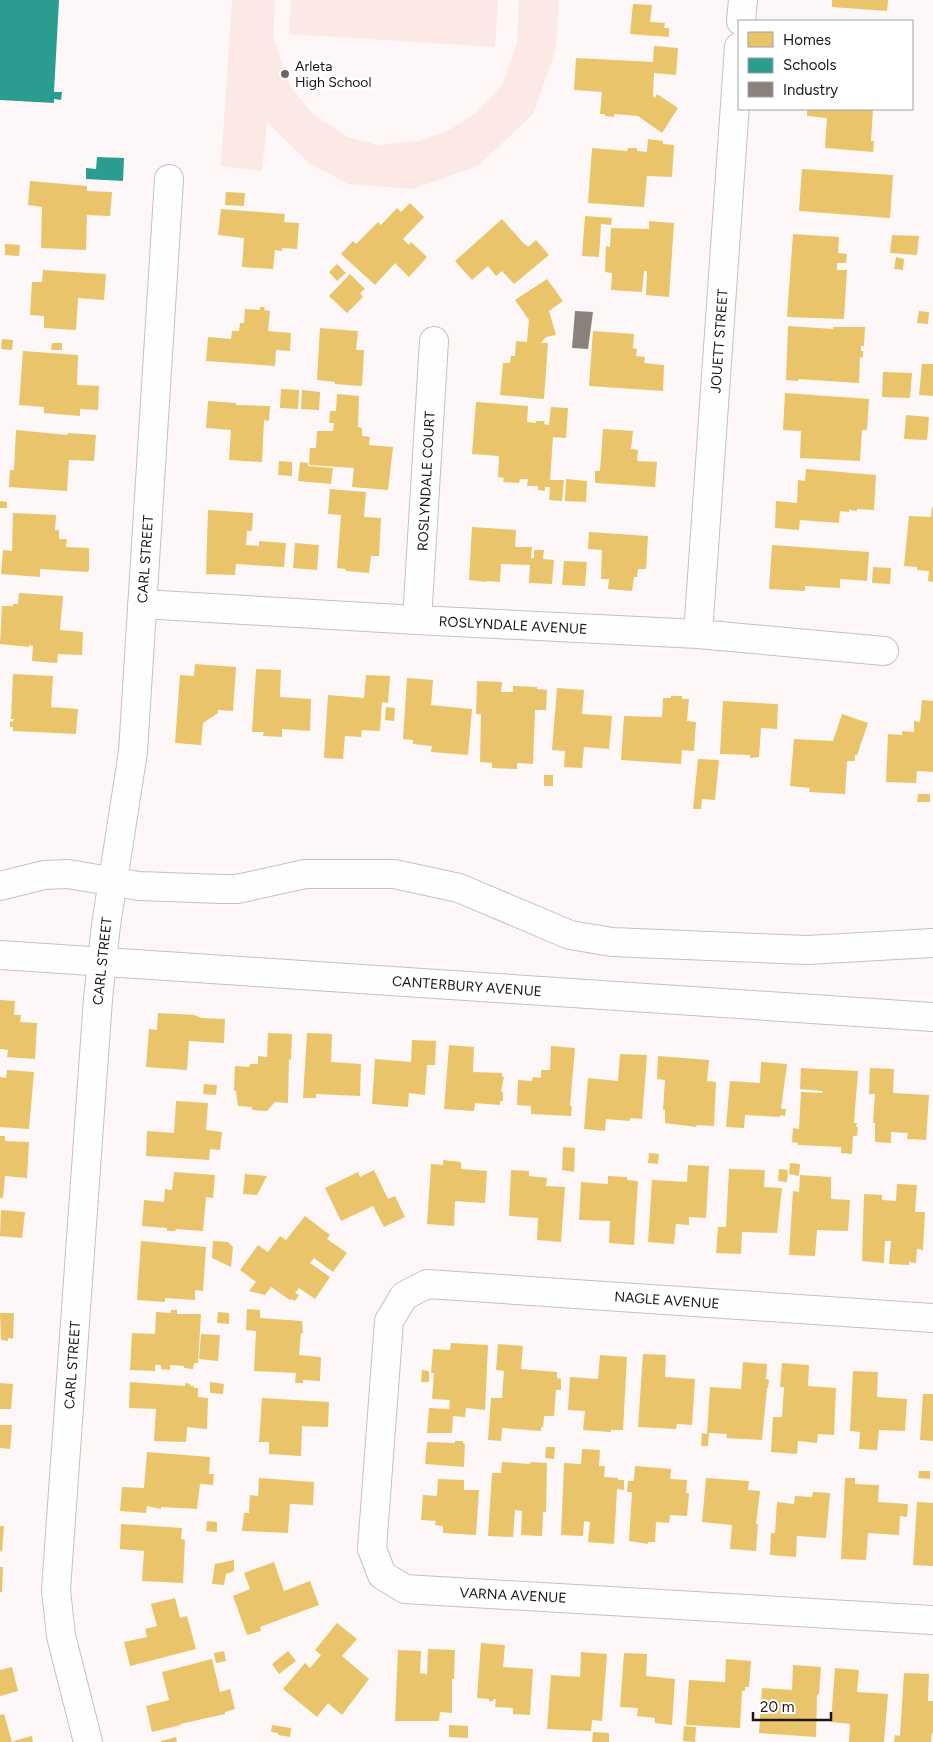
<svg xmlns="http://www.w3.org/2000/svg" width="933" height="1742" viewBox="0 0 933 1742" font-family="Figtree,sans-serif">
<rect width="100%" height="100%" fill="#fdf8f7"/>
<path fill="#fce8e5" d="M232,0H275L273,38L290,86L312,113L347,137L378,145L420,141L451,129L476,113L502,85L517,43L519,0H559L556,49L533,114L478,166L412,189L348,184L309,163L267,122L262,171L221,166Z
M291,0H498L495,47L289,34Z"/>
<path fill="#e9c46a" d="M832,0H888L887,11L832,7Z
M633,4L652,5L650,22L665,23L664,28H669V37L630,34Z
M654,46L678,48L676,75L654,73L653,96L655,98L657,94L678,108L662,133L638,116L614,114V117L605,116V114H600L602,92L574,90L576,58L653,62Z
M807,109H873L871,141H874L873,152L825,148L827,118L807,116Z
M648,139L663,141V144L674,145L672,177L647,176L644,207L588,203L592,148L627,151L628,148H637V151L647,152Z
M802,169L893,175L890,218L799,211Z
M30,181L87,186V191L112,192L110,216L87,215L86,250L41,248L42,207L28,205Z
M226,192L245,193L244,206L225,205Z
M410,203L424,217L403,239L409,245L411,242L427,257L409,277L395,263L375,285L341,254L353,241L356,244L378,222L381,225L397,208L401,212Z
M221,209L285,214L284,222L299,223L297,249L282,248V251L275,250L273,269L242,267L244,238L218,235Z
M585,216L612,218L611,225L601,224L599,257L582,256Z
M502,219L525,245L526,244L528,247L536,240L549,255L514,284L502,271L496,276L488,266L472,280L455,261Z
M649,221L674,223L669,297L646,295L647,271H644L642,292L611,290L612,273L605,272L606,246L610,247L611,228L649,229Z
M793,234L839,237L838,253L847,254L846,263H837V270H847L844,319L787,317Z
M892,235L919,236L917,255L890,253Z
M5,244L20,245L19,256L5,255Z
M896,257L904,259L903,270L894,269Z
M337,264L346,273L337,281L329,272Z
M43,270L106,274L104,300L78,298L76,330L44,328V316L30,315L32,282H42Z
M350,274L365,289L360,293L363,297L347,313L329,296Z
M547,279L563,301L549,311L556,335L546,337L541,343H548L544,399L500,395L503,363H510L511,356H515L516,341L527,342L529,320L515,300Z
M260,307H265L264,310L270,311L268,331L291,333L290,351L276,350L275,366L206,361L208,337L231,339L232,331H239L240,323H244L245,309L260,310Z
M919,311L929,312L928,324L917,323Z
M788,326L833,329V327H865L864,346H861V351H863V358L860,357L859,383L798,379V381L786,380Z
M320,328L358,331L356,350H364L362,386L335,384V382L317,380Z
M593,331L634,334L633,348L637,349L636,356L645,357L644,363L664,365L663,391L589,386Z
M2,339L13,340L12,350L1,349Z
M52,343H62V350H51Z
M23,351L78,355L77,385L99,386L98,410L80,409V416L44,413V407L19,405Z
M922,364H933V396L919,395Z
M883,372L912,373L910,398L882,397Z
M281,389L299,390L298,409L280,408Z
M302,390L320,392L319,410L301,409Z
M785,393L869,399L867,430H862L860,461L800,458L801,431L783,430Z
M337,394L359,396L358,427L362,428V436L370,437L369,445L393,447L388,490L352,487L354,468L309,465L310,448H316L317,431H333L334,423H329L330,411H336Z
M208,401L236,403V405L270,406L269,421L264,420L262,462L229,460L231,430L206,428Z
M476,402L528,406L527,422L536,423V421H545L544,424L549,425L551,407L568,408L566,438L553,437L550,480H564L562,501L549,500L550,487H545V491L538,490V486H527L528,479H520L519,483L503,482L504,478L498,477L499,456L472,454Z
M906,415L929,417L927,440L904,439Z
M603,429L633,431L631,449L638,450L637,461L657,462L655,487L595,483V471H600Z
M16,430L67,435L68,433L96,435L94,461L69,460L67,491L9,487L10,470H14Z
M279,461L292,462V476L278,475Z
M300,462L308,463V466L333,468L331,484L298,481Z
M806,469L876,475L874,510L857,509V511L849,510V512L840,511L839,523L800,520L799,530L775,528L776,501L797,503L798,480L805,481Z
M566,479L587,481L586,502L565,501Z
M330,489L366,492L364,517L381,518L379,556H371L369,573L346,571V569L337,568L341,515L328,514Z
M0,501L7,502V508H0Z
M932,507H933V582L928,581L929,571L917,570V567L904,566L909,516L931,517Z
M208,510L253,513L252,531H247L246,545L259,546V541L286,543L284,567L236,564L235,575L206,574Z
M13,513L56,515L55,530H59V539H67L66,547L89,548V570L88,572L40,569V577L1,574L3,550L12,551Z
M472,527L516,530L515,547H532L531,558H534V550H544L543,559L554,560L552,584L529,583L530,565L501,564L500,582L486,581V582L469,580Z
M589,532L648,536L646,569H638L637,577H634L632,591L608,589L609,579H601L602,550L588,549Z
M295,543L319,545L317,570L293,568Z
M772,545L869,552L867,581L840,579V588L805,586V591L769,589Z
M564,561L587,562L585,586L562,585Z
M873,567L891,568L890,584L872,583Z
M19,593L63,596L60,630L83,632L82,655L58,654L57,663L32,661L33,646L29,645V647L0,644L2,606H13V604H18Z
M195,664L236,667L233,711L218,710V713L203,723L201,745L175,743L180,675L194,676Z
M256,669L281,670L280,697L311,699L310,731L282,729V737L263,736L264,732H252Z
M13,674L53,676L51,707L78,709L76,734L13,731V727H10V721L13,722L14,719H11Z
M366,675L390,676L388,703L382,702L380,731L362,730L361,737L345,736L343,759L324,758L328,695L364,698Z
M407,678L433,680L431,705L472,709L468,755L431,752L432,746L413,744V740L403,739Z
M477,681L502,682L501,692H513V686L537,687V689L547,690L546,710H535L533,764L517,763V769L492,768V763L480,762L481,714H476Z
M557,688L584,690L582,714L612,716L609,749L584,747L582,768L564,767L565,751L552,750Z
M671,696H682V699H689L687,721L696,722L694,751L682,750L681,764L621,760L624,716L662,717L663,698H671Z
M922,700L933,701V772L917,771L916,783L886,782L888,734L902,735V731L914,732V721L920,722Z
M723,701L778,704L777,729L761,728L759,757L750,758V755L720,754Z
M386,707L395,708L394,721L385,720Z
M842,714L868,723L857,755H855V761H847L845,794L809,792L810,788L790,786L794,739L833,741Z
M698,759L719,760L715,800L702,799L701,809H693Z
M544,775H553V786H544Z
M918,794H930V802H917Z
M0,1000L15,1001L14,1015H21L20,1022L37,1023L35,1059L7,1057L8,1050L0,1049Z
M158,1013L194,1015L202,1018L225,1019L224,1043L189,1041L187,1070L146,1067L149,1029L157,1030Z
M268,1033L292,1034L291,1060L289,1059L288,1103L275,1102L267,1111L252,1110V1107L238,1106L236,1091H234L235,1066L249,1067L250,1064H258V1056L267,1057Z
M307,1033L332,1034L331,1062L361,1064L360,1096L316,1094V1098H303Z
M412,1040L436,1041L435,1065H427L425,1095L409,1093L408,1107L372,1104L375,1059L411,1062Z
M449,1045L474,1047L473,1072L502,1073V1077H504L501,1092H503V1101H500V1105L475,1103L474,1111L444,1109Z
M551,1046L575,1048L570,1106H572L571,1116L531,1114V1106L517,1105L518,1080L532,1081L533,1077L541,1078V1070H550Z
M620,1054L647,1055L642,1119L630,1118V1121L606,1119L605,1131L584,1129L588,1078L618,1081Z
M658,1056L709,1060L707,1081L716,1082L714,1126L697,1125L696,1127L665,1123V1110H663L665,1080L657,1079Z
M761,1062L787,1064L781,1109H786L785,1116L780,1115V1117L745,1115L744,1128L726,1127L730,1081L760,1083Z
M801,1068L858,1071L854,1123H857L856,1127H858L857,1136H853L852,1154L841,1153V1147L798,1145V1143L792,1142L793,1128L799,1129L801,1092L822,1093L823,1091L800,1089Z
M870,1068L894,1069L893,1093L929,1095L926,1140L907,1139L908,1133L891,1132V1143L875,1142V1123H873L875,1094H869Z
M7,1070L34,1072L29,1129L0,1127V1077L6,1078Z
M204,1084L217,1085L216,1095L203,1094Z
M176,1101L208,1103L206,1130L222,1132L220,1150L210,1149L209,1160L146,1156L147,1131L174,1133Z
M0,1136H5V1141L29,1142L27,1178L5,1176L3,1198H0Z
M563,1147L575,1148L574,1172L562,1170Z
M649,1153L659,1154L658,1164L648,1163Z
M443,1160L461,1162V1169L487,1171L485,1203L455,1201L454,1226L427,1224L431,1164L443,1165Z
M790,1163L800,1164L799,1176L789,1174Z
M688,1165L709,1166L706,1218L689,1217V1225L676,1224L674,1244L648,1242L652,1180L687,1182Z
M729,1169L765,1170L764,1187L782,1188L777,1233L742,1232L741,1254L716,1253L718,1227H726Z
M779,1169L788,1170L787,1182L778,1181Z
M374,1170L388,1199L395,1196L405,1217L384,1227L373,1206L341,1221L325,1188L358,1172L360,1177Z
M511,1170L529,1171V1176L547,1178L546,1186L565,1187L561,1242L537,1240L538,1218L509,1216Z
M174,1172L215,1175L213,1198L206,1197L203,1231L176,1229L175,1231H167V1228L142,1226L144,1200L164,1202L165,1189L172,1190Z
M245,1174L267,1176L257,1195L243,1194Z
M800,1175L831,1177V1199L850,1200L848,1231L817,1230L815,1256L789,1255L793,1191L799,1192Z
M608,1176L627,1177V1180L638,1181L634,1245L609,1243L610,1221L579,1220L581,1182L608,1184Z
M897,1184L917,1185L915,1212H925L923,1250L917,1249L916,1263L909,1262V1265L889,1264L891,1241H885L884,1263L862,1261L864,1194L882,1195V1200L896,1201Z
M1,1210L25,1212L22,1238L0,1236Z
M305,1216L330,1235L327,1239L347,1253L333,1272L314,1258L310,1263L330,1277L315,1299L299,1288L295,1293L299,1295L295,1301L291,1299L290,1300L271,1287L265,1295L249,1291L256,1282L240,1270L258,1245L268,1252L280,1236L286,1240Z
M141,1241L206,1247L203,1291L195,1290V1300L165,1298V1302L137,1300Z
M213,1241L228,1242L233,1247L231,1267L212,1258Z
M247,1309L260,1310V1318L302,1321L303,1333H301L299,1355L321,1357L320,1381L303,1380V1383H295L296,1373L254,1371L256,1331L246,1330Z
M171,1310H177V1314H201L198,1363H194L193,1369L184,1368V1366L170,1365V1370L161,1369V1365H155V1371L130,1370L132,1333L155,1334L156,1312L171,1313Z
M218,1312L229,1313V1324L217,1323Z
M0,1313H14L13,1339L8,1338V1341L1,1340Z
M201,1334L220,1335L218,1361L199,1359Z
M451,1343L488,1345L485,1410L466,1408L465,1417L453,1416L452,1433H427L429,1408L449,1409L450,1400L432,1399L434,1373H431L433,1349L450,1350Z
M498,1344L523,1346L521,1369L557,1372V1378L561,1379V1390H556L554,1416H544L543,1427H541V1431L502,1428L501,1441L488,1440L491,1398H502L504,1371L496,1370Z
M643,1354L666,1355L665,1377L695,1379L692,1425L677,1424L676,1429L638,1427Z
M600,1355L627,1357L623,1430H611V1432L583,1430L585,1411L568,1410L570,1377L598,1379Z
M743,1362L767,1364L766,1379L769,1380L768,1388H767L762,1440L726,1438L727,1434L709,1433L708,1446H701L702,1433L707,1434L710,1387L741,1389Z
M782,1363L809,1365L808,1386L836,1388L834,1435L818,1434L817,1443L798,1441L797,1454L771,1452L773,1417H782L784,1387H780Z
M422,1370L429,1371V1382H421Z
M853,1371L878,1372L877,1397L907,1399L905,1431L879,1430L877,1450L859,1449L860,1432L850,1431Z
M130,1382L185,1386V1383L190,1384V1386H194V1388H198V1397L208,1398L207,1429L187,1427L186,1442L154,1441L156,1409L129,1408Z
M210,1382L224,1384L223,1394L210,1393Z
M0,1383L13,1384L11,1409H0Z
M923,1394H933V1441L920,1440Z
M262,1398L329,1402L328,1427L302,1426L301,1456L269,1454V1442H259Z
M0,1425H12L10,1449L0,1448Z
M455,1441H463V1443L465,1444L464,1467L425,1464L427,1442L455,1443Z
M546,1447H555L554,1459L545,1458Z
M582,1449L600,1450L599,1466H605L604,1477L618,1478V1480H624V1490L617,1489L614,1544L588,1542L590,1522L584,1521L583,1536L561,1535L564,1463L581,1464Z
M147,1452L210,1457L209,1474H214L213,1485L200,1484L197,1509L161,1507V1509L147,1506L146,1513L120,1511L122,1487L144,1488Z
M502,1462L530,1464L531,1462L547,1463L546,1512H543L542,1536L521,1535L522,1511L515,1510L513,1537L488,1536L492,1473H501Z
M635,1466L671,1469L670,1479L687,1480L686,1493H689L687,1516L670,1515L669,1523L656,1522L655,1542H648V1544L629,1541L632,1492H627L628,1481H633L634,1479Z
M919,1471H930V1479L918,1478Z
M259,1478L314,1482L313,1505L290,1504L288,1533L242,1531L244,1513H249L250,1495L258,1496Z
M706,1478L749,1481L748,1490L760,1491L756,1524H758L756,1551L730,1549L732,1525L702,1522Z
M845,1478H855V1484L879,1485L878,1502L908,1504L907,1517L900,1516L899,1535L868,1533L866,1560L841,1559Z
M438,1479L464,1480V1490H479L476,1535L443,1533V1526L435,1525L436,1521L421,1520L423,1495L437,1496Z
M813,1492L830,1493L826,1538L797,1536L796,1557L770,1555L771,1533H775L777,1502L794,1504L795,1496L812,1497Z
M917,1502L933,1503V1566L913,1565Z
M207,1521L217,1522V1532L206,1531Z
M121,1524L182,1528L181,1539L185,1540L183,1583L142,1581L144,1551L120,1549Z
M0,1526H4L2,1552L0,1551Z
M234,1560V1571L226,1574L224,1585L212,1584L215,1564Z
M274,1562L284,1591L310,1581L319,1605L260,1627L261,1631L247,1635L233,1596L250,1589L244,1573Z
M0,1567H3L2,1592H0Z
M175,1598L180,1618L187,1616L196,1649L130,1666L124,1642L147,1637L145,1629L157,1626L151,1604Z
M337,1623L357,1639L342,1656L369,1679L342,1715L328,1703L317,1717L283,1689L305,1663L310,1668L321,1655L315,1650Z
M481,1643L505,1645L503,1667L533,1669L530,1715L513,1714V1708L495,1707L496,1699H494L493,1701H489V1699L477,1698Z
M428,1649L455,1650L454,1679H452V1713L440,1712L439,1721H395L398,1650L421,1651L420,1673L427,1674Z
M224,1651L226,1661L216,1663L214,1653Z
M288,1651L296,1661L279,1674L272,1664Z
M581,1652L607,1654L602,1721L592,1720L591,1731L547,1729L551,1675L580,1677Z
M624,1653L647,1654L646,1676L675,1679L672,1725L655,1723V1718L637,1716L638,1708L620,1707Z
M212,1659L220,1692L230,1689L235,1709L225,1712V1714L180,1724L181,1725L152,1732L146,1706L169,1700L162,1672Z
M726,1659L751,1661L749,1687H745V1691H742L740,1728L686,1725L689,1680L725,1682Z
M793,1665L821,1667L819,1694L817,1695L816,1737L759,1733L762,1688L792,1690Z
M12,1667L18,1691L0,1696V1670Z
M835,1668L859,1670L857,1692L888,1694L884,1742H849L850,1724L831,1722Z
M904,1673L929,1674L928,1701H933V1733H932L931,1742H894L895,1735L900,1736Z
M4,1714L12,1742H0V1715Z
M272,1725L291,1728L290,1737L278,1735V1733L271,1732Z
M449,1725L468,1726V1738L449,1737Z
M684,1726L696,1727L695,1742L683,1741Z
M593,1732L609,1733V1742H592Z
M32,1736L33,1742H14V1741Z
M176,1737L177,1742H161V1741Z"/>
<path fill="#2a9d8f" d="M0,0H59L54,92H62L61,100L54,99V103L0,100Z
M97,157L124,158L123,181L86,179V168L96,169Z"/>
<path fill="#8a817c" d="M575,311L593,312L588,349L572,348Z"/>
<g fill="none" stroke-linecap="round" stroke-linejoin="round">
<g stroke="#c6c0bf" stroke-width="30">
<path id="minor" d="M741,21L743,0
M142,604L417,620L698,634L884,651
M417,620L434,341
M698,634L739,47
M0,886L44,875L68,874L139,886L221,889H237L305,874H394L459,888L570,935L612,942L807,950L933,943
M0,955L933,1017
M933,1318L427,1284L404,1296L389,1321L372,1549L382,1575L405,1589L933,1620
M88,1742L61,1636L56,1590L98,999L106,925L133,752L169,179"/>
</g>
<use href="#minor" stroke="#fffefe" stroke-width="28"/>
</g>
<circle fill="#6b6463" stroke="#fff" stroke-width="2" cx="285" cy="74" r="5"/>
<g text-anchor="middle" stroke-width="5" stroke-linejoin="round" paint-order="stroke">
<g font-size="14" fill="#1c1514" stroke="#fff" text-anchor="start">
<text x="295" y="71">Arleta<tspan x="295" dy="16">High School</tspan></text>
</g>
<g font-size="14" fill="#1c1514" stroke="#fff">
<text transform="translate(719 341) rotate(-86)" y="5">JOUETT STREET</text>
<text transform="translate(426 481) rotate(-87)" y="5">ROSLYNDALE COURT</text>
<text transform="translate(145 559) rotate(-86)" y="5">CARL STREET</text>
<text transform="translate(513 625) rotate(3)" y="5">ROSLYNDALE AVENUE</text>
<text transform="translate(102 961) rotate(-84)" y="5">CARL STREET</text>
<text transform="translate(467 986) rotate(4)" y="5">CANTERBURY AVENUE</text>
<text transform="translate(667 1300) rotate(4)" y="5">NAGLE AVENUE</text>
<text transform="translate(72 1365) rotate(-86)" y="5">CARL STREET</text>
<text transform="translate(513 1595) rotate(3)" y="5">VARNA AVENUE</text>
</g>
</g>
<rect x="738" y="20" width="175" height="90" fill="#ffffff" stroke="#a4a1a1"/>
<rect x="748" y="32" width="25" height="15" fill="#e9c46a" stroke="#a4a1a1"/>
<text x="783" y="45" font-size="15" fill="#1c1514">Homes</text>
<rect x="748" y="58" width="25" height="15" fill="#2a9d8f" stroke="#a4a1a1"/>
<text x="783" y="70" font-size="15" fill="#1c1514">Schools</text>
<rect x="748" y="82" width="25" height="15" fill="#8a817c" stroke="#a4a1a1"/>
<text x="783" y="95" font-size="15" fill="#1c1514">Industry</text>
<path d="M753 1712v8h78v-8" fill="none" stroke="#1c1514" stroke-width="2.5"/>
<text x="760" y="1712" font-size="15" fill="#1c1514" stroke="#ffffff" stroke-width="4" paint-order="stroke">20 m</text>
</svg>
